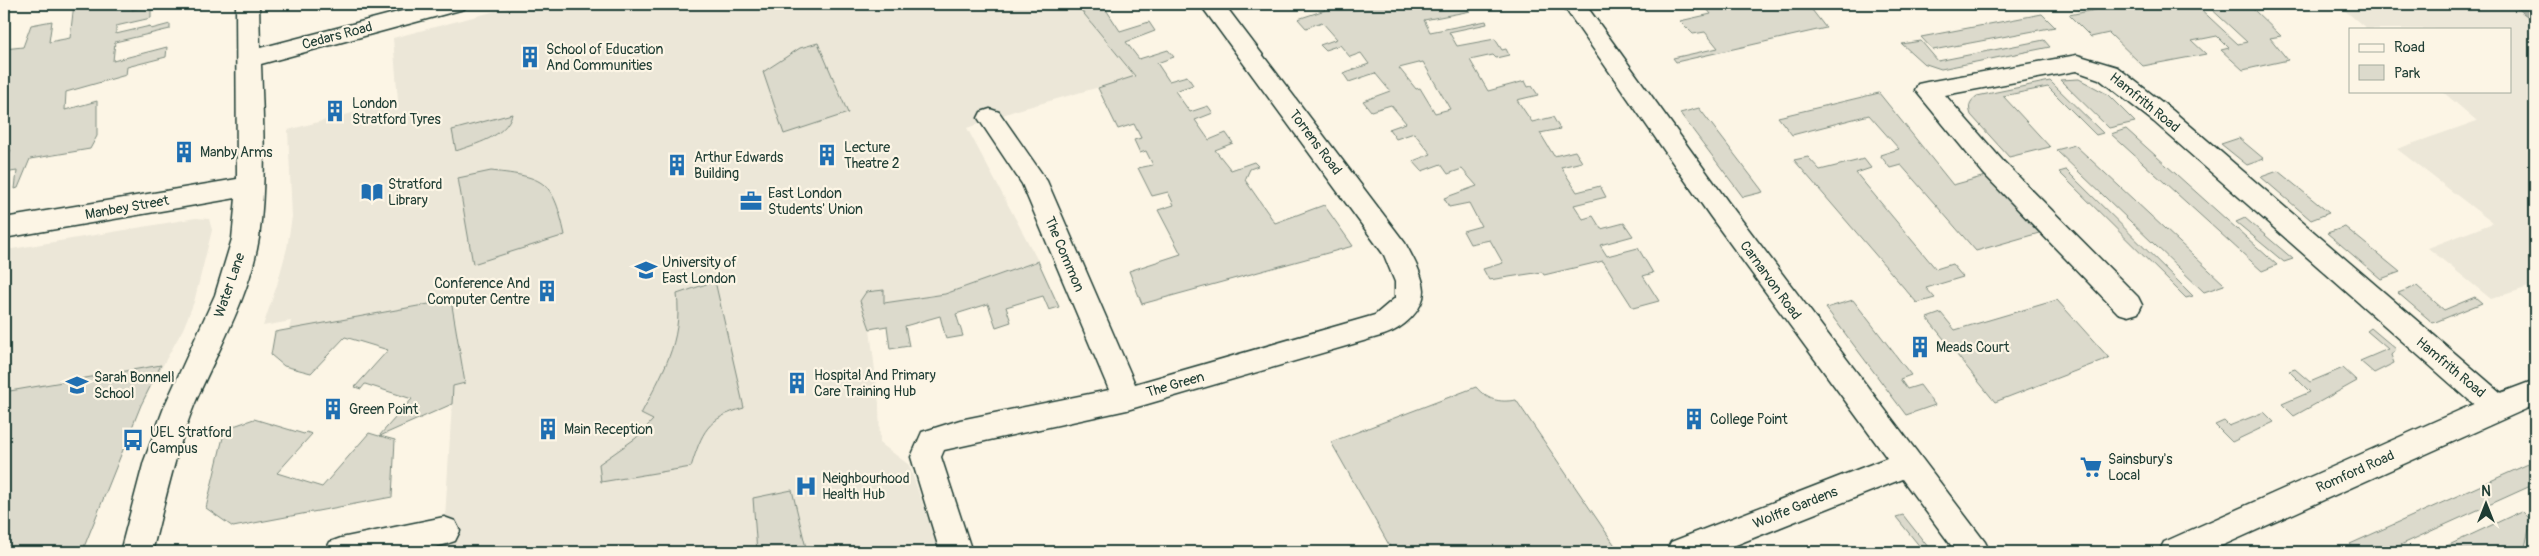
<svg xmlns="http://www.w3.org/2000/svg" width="2539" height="556" viewBox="0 0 2539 556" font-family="Pangolin,sans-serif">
<rect width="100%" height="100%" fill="#fcf5e5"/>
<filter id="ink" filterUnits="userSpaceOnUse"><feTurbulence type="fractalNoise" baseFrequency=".02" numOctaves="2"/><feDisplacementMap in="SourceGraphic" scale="10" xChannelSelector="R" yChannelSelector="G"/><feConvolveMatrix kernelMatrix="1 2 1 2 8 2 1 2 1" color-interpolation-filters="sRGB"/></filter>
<g filter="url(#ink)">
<path fill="#ece7d8" d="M523,4H1076L1135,77L1014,111L967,128L1038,261L945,294L884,303V290L861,300L870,329L879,404L880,443L909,465L940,552H443L453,386L465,383L451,300L289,330L291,321L263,326L277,285L287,248L292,217L288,130L398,101L393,38Z
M2337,4H2535V285L2491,299L2428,248L2493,223L2397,149L2477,121L2442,91H2510V29H2367Z
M196,218L209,219L212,230L194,302L183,329L141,405L82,552H4V257L6,250Z"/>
<path fill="#dcdacc" stroke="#7e8c80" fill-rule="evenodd" d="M74,4H119V8L133,4L132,10L158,4H170L151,10V18L116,26V34L150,26L151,29L170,24V29L115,42L113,61L167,47L166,57L127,67L126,75L66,92L65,110L97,101V136L90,149L30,159L18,188L15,189L17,171L4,173V164L11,150H4V49L23,47L31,25L52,21L49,42L70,38Z
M1105,4H1118L1105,8L1120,31L1149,22L1155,31L1126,42L1139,59L1168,50L1174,57L1157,63L1169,81L1187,76L1193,85L1175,91L1190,112L1208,106L1213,113L1195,120L1209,140L1226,133L1233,143L1215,150L1231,170L1254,162L1258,166L1250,169L1245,180L1275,223L1324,205L1353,246L1142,304L1129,271L1181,254L1158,210L1174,205L1168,192L1152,196L1138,168L1153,165L1146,151L1140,153L1134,140L1141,138L1134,124L1118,129L1098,88L1135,76L1080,9Z
M1321,4H1449L1451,7L1466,4L1471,11L1424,20L1430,32L1486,21L1487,24L1449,32L1457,46L1495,39L1502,50L1506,49L1509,55L1496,58L1493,55L1470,60L1488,91L1525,81L1528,87L1532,86L1538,95L1517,100L1532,122L1553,117L1560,129L1540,133L1554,156L1575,151L1582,162L1561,167L1577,192L1600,186L1606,197L1574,205L1583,219L1593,216L1601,229L1624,223L1633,236L1600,245L1607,256L1638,248L1653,273L1643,276L1659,301L1633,308L1603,261L1544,275L1542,272L1489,280L1483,269L1503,263L1490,240L1470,244L1463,231L1481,226L1469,203L1449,207L1444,198L1477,186L1462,169L1448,174L1441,164L1422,171L1413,161L1431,154L1414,133L1396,139L1389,129L1406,123L1391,105L1371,111L1363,101L1390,91L1375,73L1349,82L1343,73L1369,64L1361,53L1350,57L1340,45L1325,50L1320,45L1337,39L1322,22L1306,28L1298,19L1325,10ZM1423,62L1450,109L1435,113L1420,88L1416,89L1399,68Z
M1703,4H1817L1809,6L1826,28L1676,62L1673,58L1718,48L1705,32L1693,34L1680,21L1711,14Z
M2125,4H2195L2238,44L2247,42L2206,4H2251L2256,8L2253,9L2281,36L2270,38L2288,60L2243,70L2221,50L2229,48L2217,36L2192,41L2206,54L2143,66L2109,33L2091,37L2069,15Z
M2042,14L2055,27L1933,50L1921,37Z
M2044,40L2050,47L1941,69L1923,63L1902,44L1921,41L1938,61Z
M818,43L848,113L784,134L763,72L800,48Z
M2079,79L2107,94L2135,122L2109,128L2060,80Z
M2050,81L2103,133L2096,135L2048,87L2003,96L2050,147L2009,157L1971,115C1968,106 1969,102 1977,96Z
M1879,93L1953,185L1989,175L2039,233L1976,251L1901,165L1890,168L1880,155L1899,149L1869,115L1792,135L1778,117Z
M1699,108L1761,189L1763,192L1743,197L1680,113Z
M512,114C506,137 475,144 456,151L452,130Z
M2126,129L2277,265L2262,271L2111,134Z
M2239,138L2264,159L2247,165L2221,144Z
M2075,145L2224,284V285L2204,292L2056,150Z
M1808,157L1820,170L1864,159L1871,168L1856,173L1936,269L1952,264L1963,277L1926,288L1935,298L1917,303L1794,160Z
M2066,170L2193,296L2186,298L2059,172Z
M491,171C546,177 553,181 565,235L473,264L458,178Z
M2278,171L2329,213L2311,220L2261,177Z
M2245,218L2293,259L2284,262L2236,222Z
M2345,227L2400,272L2381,279L2327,233Z
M1038,261L1059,307L1049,310L1043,296L1006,307L1011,322L996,327L988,304L956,314L963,336L946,339L940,316L905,326L909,346L890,349L887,326L870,329L860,301L866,292L884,290V303L945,294Z
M715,281L744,408C707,418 702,432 691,467L601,482L599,464L636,438L653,420L641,414C662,373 683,342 677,294Z
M2417,286L2444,310L2475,297L2482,303L2433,323L2398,293Z
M451,300L465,383L453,386L452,404L380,436L395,440L392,497L233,527L206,508L225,429L254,419L304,434L306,432L312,434L277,473L322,487L369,433L379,436L412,399L365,384L361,389L355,387L388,350L345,337L311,373L284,366L271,355L275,332Z
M1853,300L1911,375L1900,379L1907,389L1920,385L1935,405L1906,415L1826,308Z
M2057,300L2109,358L1995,402L1927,318L1941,313L1955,330Z
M2371,328L2396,349L2391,355L2394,363L2374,373L2360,361L2388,349L2367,331Z
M161,365L141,405L82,552H4V392Z
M2343,368L2357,381L2294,416L2282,404L2310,392L2289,371L2295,369L2310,382Z
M1476,387C1487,400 1499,403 1516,400L1616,547L1605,552H1393L1331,442Z
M2264,412L2274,422L2232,442L2215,425L2224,421L2229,426Z
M2535,461V484L2385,552H2358L2350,544Z
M792,490L807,552H757L753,498Z
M2522,511L2531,520L2524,552H2434Z
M1903,515L1932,552H1912L1921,548L1896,517Z"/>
<path fill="#aeb3a7" stroke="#758479" d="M2511,4H2535V22Z"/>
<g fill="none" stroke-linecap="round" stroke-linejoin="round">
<g stroke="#1f3d34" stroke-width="3">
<path id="minor" d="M236,4H259L260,48L429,4H468L464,9L261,64C263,121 267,180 259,238C250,296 218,350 195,403C175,452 165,502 152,552H120L144,461L165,405L215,295L232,239L236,198L4,238V218L237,179Z
M1200,4H1224L1405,243C1412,256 1423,275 1424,290C1424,311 1402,329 1384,335L1127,410L944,450L941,457L972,552H940L911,457L922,432L960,420L1109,390L1022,184L978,118L981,112L990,109L999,112L1047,181L1135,384L1375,315L1395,298V282L1384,255Z
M1562,4H1585L1728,202L1985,542L1990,552H1956L1902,479L1718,552H1666L1671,542L1887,458L1710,216Z
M2077,55L2117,67L2172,110L2507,398L2512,407L2507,416L2497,419L2487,416L2154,122L2099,79L2076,71L1945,95L2002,160L2138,297L2142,305L2138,313L2128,316L2118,313L1984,174L1915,90L1918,84L1927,82Z
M444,517L455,521L460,531L455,541C415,556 367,555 325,552L330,542L341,538Z"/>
</g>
<g stroke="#1f3d34" stroke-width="3">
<path id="major" d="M2535,380V405L2208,552H2159L2164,542L2487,398Z"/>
</g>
<use href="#minor" fill="#fcf5e5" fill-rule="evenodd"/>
<use href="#major" fill="#fcf5e5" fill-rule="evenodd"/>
</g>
</g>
<defs>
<g id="building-bare" transform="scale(1.725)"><path d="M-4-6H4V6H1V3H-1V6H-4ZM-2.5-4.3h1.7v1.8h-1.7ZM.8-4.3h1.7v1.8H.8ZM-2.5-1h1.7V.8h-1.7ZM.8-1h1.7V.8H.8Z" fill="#1f6fb2" stroke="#fcf5e5" stroke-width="2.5" paint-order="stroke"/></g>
<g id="library-bare" transform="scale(1.725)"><path d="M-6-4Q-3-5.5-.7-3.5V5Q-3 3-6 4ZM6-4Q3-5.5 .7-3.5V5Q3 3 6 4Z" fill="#1f6fb2" stroke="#fcf5e5" stroke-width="2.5" paint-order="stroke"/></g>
<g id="office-bare" transform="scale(1.725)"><path d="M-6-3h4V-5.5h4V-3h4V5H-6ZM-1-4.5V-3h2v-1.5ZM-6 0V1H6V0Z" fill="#1f6fb2" stroke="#fcf5e5" stroke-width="2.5" paint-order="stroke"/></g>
<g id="university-bare" transform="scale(1.725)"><path d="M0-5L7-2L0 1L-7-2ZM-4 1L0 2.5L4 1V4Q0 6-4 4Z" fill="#1f6fb2" stroke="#fcf5e5" stroke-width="2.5" paint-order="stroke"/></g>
<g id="school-bare" transform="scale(1.725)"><path d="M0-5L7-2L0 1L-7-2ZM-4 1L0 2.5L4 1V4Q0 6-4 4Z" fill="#1f6fb2" stroke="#fcf5e5" stroke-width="2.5" paint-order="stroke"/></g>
<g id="bus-bare" transform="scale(1.725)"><path d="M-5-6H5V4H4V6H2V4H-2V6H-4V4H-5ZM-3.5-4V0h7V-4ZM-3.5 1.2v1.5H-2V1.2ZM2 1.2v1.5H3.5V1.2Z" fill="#1f6fb2" stroke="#fcf5e5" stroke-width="2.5" paint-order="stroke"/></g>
<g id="supermarket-bare" transform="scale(1.725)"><path d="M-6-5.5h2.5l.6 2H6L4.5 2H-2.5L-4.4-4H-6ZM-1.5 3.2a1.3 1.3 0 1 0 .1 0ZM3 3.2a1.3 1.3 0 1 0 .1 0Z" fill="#1f6fb2" stroke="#fcf5e5" stroke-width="2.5" paint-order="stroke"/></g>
<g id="hospital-bare" transform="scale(1.725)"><path d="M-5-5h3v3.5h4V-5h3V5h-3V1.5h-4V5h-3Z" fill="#1f6fb2" stroke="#fcf5e5" stroke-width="2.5" paint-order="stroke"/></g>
</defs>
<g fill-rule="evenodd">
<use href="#building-bare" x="530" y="57"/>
<use href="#building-bare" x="335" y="111"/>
<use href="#building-bare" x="184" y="152"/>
<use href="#building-bare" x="827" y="155"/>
<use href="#building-bare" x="677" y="165"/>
<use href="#library-bare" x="372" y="192"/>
<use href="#office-bare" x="751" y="201"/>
<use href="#university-bare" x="646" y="270"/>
<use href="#building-bare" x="547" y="291"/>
<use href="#building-bare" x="1920" y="347"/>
<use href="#building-bare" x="797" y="383"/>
<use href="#school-bare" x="77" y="385"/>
<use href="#building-bare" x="333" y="409"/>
<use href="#building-bare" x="1694" y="419"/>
<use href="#building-bare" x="548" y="429"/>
<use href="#bus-bare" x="133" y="440"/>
<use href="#supermarket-bare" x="2091" y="467"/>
<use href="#hospital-bare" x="806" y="486"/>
</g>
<g text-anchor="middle" stroke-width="4.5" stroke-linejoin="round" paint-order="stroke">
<g font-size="14" fill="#1f3d34" stroke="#fcf5e5">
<text transform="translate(337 35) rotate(-15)" y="5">Cedars Road</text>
<text transform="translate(2145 102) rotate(39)" y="5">Hamfrith Road</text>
<text transform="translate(1316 142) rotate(53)" y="5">Torrens Road</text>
<text transform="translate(127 207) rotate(-10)" y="5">Manbey Street</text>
<text transform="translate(1065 254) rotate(67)" y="5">The Common</text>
<text transform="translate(1771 280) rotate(54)" y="5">Carnarvon Road</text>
<text transform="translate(229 285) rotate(-71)" y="5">Water Lane</text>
<text transform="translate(2451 367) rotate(40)" y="5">Hamfrith Road</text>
<text transform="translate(1175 384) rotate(-16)" y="5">The Green</text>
<text transform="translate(2355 471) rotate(-24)" y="5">Romford Road</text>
<text transform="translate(1795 507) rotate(-22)" y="5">Wolffe Gardens</text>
</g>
<g font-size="14" fill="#1f3d34" stroke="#fcf5e5" text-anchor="start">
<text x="546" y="54">School of Education<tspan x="546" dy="16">And Communities</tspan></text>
<text x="352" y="108">London<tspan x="352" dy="16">Stratford Tyres</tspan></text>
<text x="844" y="152">Lecture<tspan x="844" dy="16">Theatre 2</tspan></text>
<text x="200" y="157">Manby Arms</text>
<text x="694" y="162">Arthur Edwards<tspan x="694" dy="16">Building</tspan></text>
<text x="388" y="189">Stratford<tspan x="388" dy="16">Library</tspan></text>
<text x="768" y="198">East London<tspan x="768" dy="16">Students' Union</tspan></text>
<text x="662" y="267">University of<tspan x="662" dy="16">East London</tspan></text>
<text x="530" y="288" text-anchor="end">Conference And<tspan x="530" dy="16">Computer Centre</tspan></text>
<text x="1936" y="352">Meads Court</text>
<text x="814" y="380">Hospital And Primary<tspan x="814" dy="16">Care Training Hub</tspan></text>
<text x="94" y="382">Sarah Bonnell<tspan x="94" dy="16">School</tspan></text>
<text x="349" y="414">Green Point</text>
<text x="1710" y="424">College Point</text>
<text x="564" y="434">Main Reception</text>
<text x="150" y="437">UEL Stratford<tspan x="150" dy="16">Campus</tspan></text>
<text x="2108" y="464">Sainsbury's<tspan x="2108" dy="16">Local</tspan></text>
<text x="822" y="483">Neighbourhood<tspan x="822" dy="16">Health Hub</tspan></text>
</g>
</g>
<rect width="2539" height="556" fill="none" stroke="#fcf5e5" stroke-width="20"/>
<rect x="10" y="10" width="2519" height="536" fill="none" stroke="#1f3d34" stroke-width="2" filter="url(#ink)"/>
<rect x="2349" y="28" width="162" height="65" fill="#fcf5e5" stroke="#a4ab9e"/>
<rect x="2359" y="44" width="25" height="8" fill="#fcf5e5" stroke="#a4ab9e"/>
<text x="2394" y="52" font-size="15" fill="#1f3d34">Road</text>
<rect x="2359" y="65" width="25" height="15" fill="#dcdacc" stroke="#a4ab9e"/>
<text x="2394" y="78" font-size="15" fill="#1f3d34">Park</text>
<g transform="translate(2486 504)" stroke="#fcf5e5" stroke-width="4" paint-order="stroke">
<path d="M0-4L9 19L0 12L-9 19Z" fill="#1f3d34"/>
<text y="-8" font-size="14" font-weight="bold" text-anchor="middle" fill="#1f3d34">N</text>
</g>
</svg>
